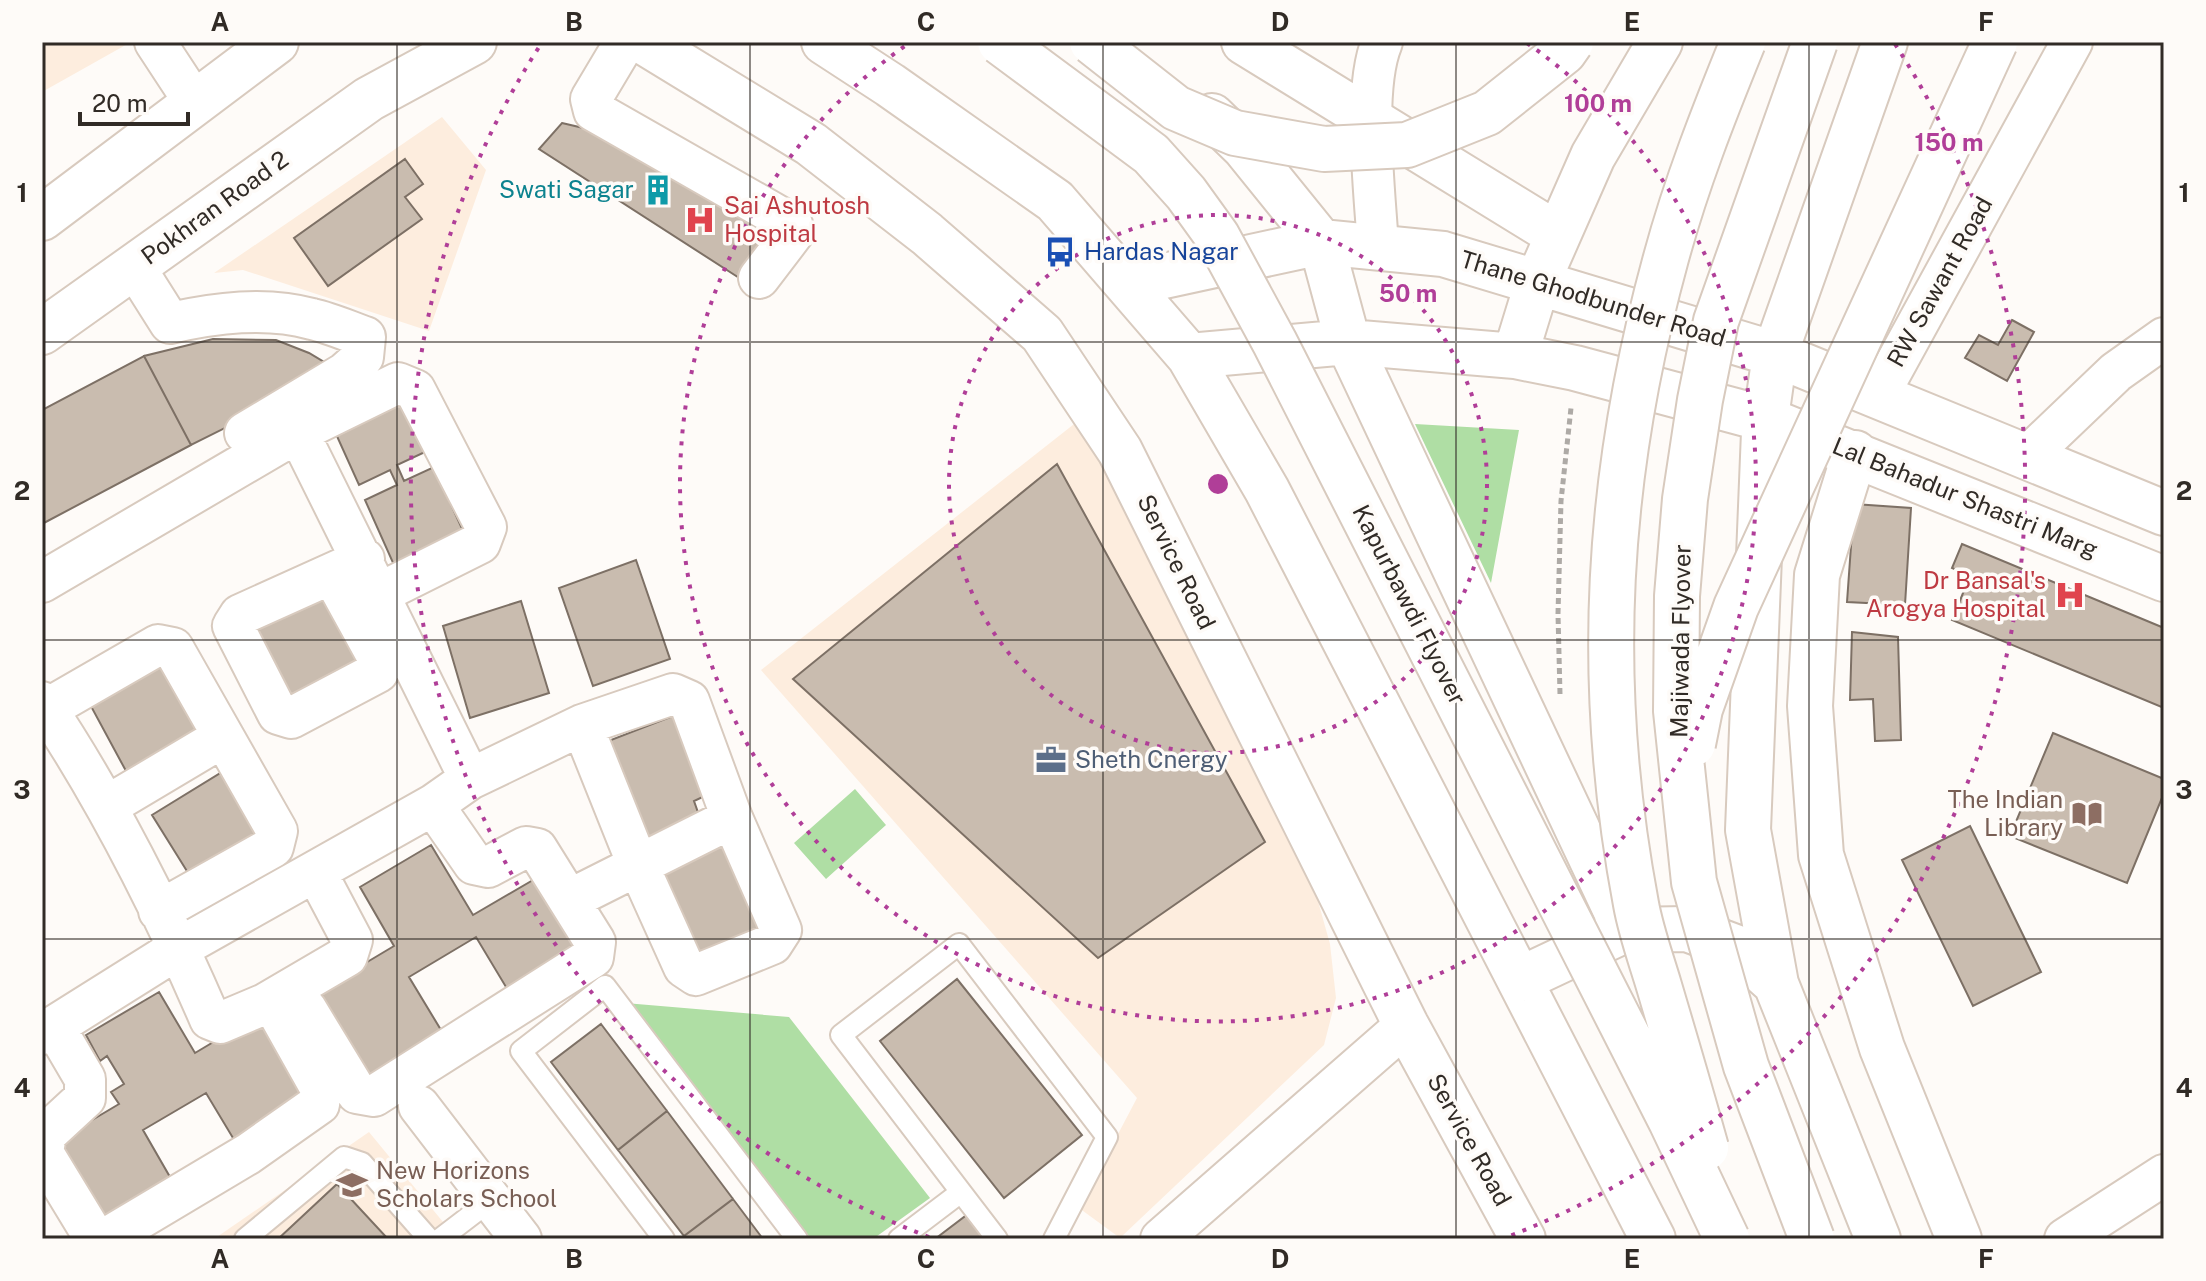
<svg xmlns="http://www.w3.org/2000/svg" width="2206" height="1281" viewBox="0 0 2206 1281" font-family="'Public Sans',sans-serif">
<rect width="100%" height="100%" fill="#fefbf8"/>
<path fill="#fdedde" d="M42,42H131L42,92Z
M442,117L486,170L429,331L243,270L214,273Z
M1083,417L1311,876L1330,944L1336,998L1324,1045L1120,1238L1079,1208L1137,1098L761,670Z
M369,1132L457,1239H214Z"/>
<path fill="#afdea4" d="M1415,424L1519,430L1491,583Z
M855,789L886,825L826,879L794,843Z
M625,1003L789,1017L930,1198L873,1239H811Z"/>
<path fill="#c9bcaf" stroke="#7d7065" stroke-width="2" d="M562,123L622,137L783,231L747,283L539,149Z
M405,159L423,184L405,197L422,219L328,286L294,238Z
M2012,320L2034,332L2007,381L1965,358L1979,335L1998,345Z
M213,339L276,340L309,353L339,371L191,445L144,356Z
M144,356L191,445L42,524V410Z
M398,392L425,452L397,465L404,481L434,467L464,533L394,565L365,500L397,485L390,470L359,485L331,423Z
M1057,464L1265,842L1098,958L793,679Z
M1854,504L1911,508L1905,605L1847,602Z
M1962,544L2164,628V708L1952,620L1970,576L1952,568Z
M636,560L670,659L593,686L559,588Z
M329,588L369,668L286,710L246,631Z
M521,601L549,693L470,718L443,626Z
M1852,632L1898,637L1901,740L1875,741L1873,699L1850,700Z
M163,654L204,729L126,771L86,697Z
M678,714L709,794L694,801L701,821L638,846L598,745Z
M2053,733L2164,779V793L2127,883L2010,836Z
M227,769L264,834L190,876L152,815Z
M1970,826L2041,972L1973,1006L1902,860Z
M731,843L765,935L689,964L656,871Z
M431,845L473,915L545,873L587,945L509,992L476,937L409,977L444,1035L369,1080L317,992L394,946L360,887Z
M957,979L1082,1135L1004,1198L880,1041Z
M159,992L195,1053L262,1013L312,1098L236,1143L206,1093L143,1130L174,1184L98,1229L50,1145L119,1104L111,1092L124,1084L107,1056L100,1061L86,1035Z
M601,1024L667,1111L618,1150L551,1062Z
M667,1111L733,1199L684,1236L618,1150Z
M337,1184L388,1239H278Z
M733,1199L763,1239H686L684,1236Z
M968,1214L987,1239H935Z"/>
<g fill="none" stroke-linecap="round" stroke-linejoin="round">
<g stroke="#d8cabe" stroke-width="24">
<path id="lane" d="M961,1192L841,1035L959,944L1107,1137L1054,1239
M245,1239L344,1157L362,1163L429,1239
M440,1239L491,1200
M664,1239L521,1051L605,986L797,1239
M899,1239L961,1192L997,1239"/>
</g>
<g stroke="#d8cabe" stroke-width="44">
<path id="street" d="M155,42L195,103
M625,42L591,99L594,111L792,224L794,232L759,278
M1378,247C1375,193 1362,90 1382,42
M134,266L170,323C215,313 266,306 312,319C330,323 348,331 365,337L363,357L345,373L245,433
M1878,396L2072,42
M298,432L398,383L415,390L486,527L480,543L380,593
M2028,456L2116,372L2164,338
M332,574L381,663L378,672L291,718L278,714L233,626L240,615L364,559
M42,582L298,432L470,779L433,805L179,948L42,1034
M42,702C109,802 163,910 210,1019L220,1023L265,1004L275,1007L321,1089L319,1104L248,1154L107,1238L91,1232L43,1153L46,1134L85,1098V1079L54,1026
M47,709L158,645L173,648L277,831L273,847L159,911
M470,779L582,725L673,694L689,701L732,818L781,930L772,944L696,975L684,967L638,865L582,725
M107,806L223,737
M569,900L732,818
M265,1004L347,956L352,940L316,872
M306,1009L357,1093L374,1096L593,957L595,942L537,849L526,847L488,867L474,864L433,805
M419,1106L521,1239
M1161,1239L1406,1025
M2065,1239L2164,1175"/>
</g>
<g stroke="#d8cabe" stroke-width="48">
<path id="secondary" d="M644,42L811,144L927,234L1042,334L1120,451L1406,1025L1523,1239
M42,218L276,42
M42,332L369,99L474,42
M1855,453L1817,575L1810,706L1821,855L1882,1048L1959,1239"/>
</g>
<g stroke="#d8cabe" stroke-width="48">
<path id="primary" d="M1775,354L2164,513
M1765,419L2164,579"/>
</g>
<g stroke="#d8cabe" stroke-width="48">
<path id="highway" d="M824,42L890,85L1055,201L1189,356L1267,490L1653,1239
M1244,42L1558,235
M1212,116L1244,147L1321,242L1348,342L1625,930
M1127,284L1321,242L1443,254L1775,354
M1189,356L1348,342L1515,356L1575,368L1765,419
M1515,356L1538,281L1593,156L1660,42
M1521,979L1625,930L1687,929L1735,947L1776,984
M1878,1239L1776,984L1748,830L1764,432L1775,354L1885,42"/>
</g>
<path stroke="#aeaaa6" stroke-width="5" stroke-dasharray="6 4" stroke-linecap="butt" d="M1560,694L1558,614L1561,501L1571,408"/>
<use href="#lane" stroke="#fff" stroke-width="20"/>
<use href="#street" stroke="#fff" stroke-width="40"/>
<use href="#secondary" stroke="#fff" stroke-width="44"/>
<use href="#primary" stroke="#fff" stroke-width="44"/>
<use href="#highway" stroke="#fff" stroke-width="44"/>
<g stroke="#d8cabe" stroke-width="48" stroke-linecap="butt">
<path id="highway-bridge" d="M1000,42L1151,154L1186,193L1217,236L1275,343L1671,1121L1727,1239
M1092,42L1176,108L1235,133L1324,149L1407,145L1487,113L1564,52L1571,42
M1693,744L1700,709L1736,607L1995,42
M1706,1148C1691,1094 1675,1040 1659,986C1651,959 1641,932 1636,904C1594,682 1606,476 1666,258C1686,184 1714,113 1743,42
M1812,1239L1746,1066L1694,882L1676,711L1677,596L1685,499L1700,400L1716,321L1815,42"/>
</g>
<use href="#highway-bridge" stroke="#fff" stroke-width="44"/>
</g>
<path fill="none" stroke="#312b26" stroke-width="2" stroke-opacity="0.55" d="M397,42V1239M750,42V1239M1103,42V1239M1456,42V1239M1809,42V1239M42,342H2164M42,640H2164M42,939H2164"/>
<g fill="none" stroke="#b03e98" stroke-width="4" stroke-dasharray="4 8">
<circle cx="1218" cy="484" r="269"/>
<path d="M1527 43A538 538 0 1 1 909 43"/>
<path d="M929 1237A807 807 0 0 1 541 44M1895 44A807 807 0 0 1 1507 1237"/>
</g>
<defs>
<g id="building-bare" transform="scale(2.4)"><path d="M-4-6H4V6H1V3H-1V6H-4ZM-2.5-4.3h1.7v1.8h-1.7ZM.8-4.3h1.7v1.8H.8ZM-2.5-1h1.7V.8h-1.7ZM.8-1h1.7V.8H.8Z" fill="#0f9aa8" stroke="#fefbf8" stroke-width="2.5" paint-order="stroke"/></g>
<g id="hospital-bare" transform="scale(2.4)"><path d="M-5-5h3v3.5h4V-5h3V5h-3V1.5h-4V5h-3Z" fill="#e0444e" stroke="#fefbf8" stroke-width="2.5" paint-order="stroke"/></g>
<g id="bus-bare" transform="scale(2.4)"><path d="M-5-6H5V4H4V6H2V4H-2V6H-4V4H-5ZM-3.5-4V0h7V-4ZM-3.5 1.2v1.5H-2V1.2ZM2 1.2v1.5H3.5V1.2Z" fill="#1a4fb4" stroke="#fefbf8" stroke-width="2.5" paint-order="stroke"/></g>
<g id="office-bare" transform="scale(2.4)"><path d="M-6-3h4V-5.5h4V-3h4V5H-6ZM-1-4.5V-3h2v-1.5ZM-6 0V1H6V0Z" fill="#5c6f8a" stroke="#fefbf8" stroke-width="2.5" paint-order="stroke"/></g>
<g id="library-bare" transform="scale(2.4)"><path d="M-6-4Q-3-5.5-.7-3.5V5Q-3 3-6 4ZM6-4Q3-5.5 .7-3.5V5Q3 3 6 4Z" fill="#8d6e63" stroke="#fefbf8" stroke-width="2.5" paint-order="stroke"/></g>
<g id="school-bare" transform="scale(2.4)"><path d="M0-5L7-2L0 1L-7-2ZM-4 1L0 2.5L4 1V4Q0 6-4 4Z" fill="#8d6e63" stroke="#fefbf8" stroke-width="2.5" paint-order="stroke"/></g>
</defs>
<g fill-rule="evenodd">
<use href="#building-bare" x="658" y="190"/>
<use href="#hospital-bare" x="700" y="220"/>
<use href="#bus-bare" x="1060" y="252"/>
<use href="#hospital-bare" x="2070" y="595"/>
<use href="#office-bare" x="1051" y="760"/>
<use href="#library-bare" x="2087" y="814"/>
<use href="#school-bare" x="352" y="1185"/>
</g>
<g text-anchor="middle" stroke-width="7" stroke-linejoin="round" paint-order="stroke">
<g font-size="24" fill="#0d838f" stroke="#fefbf8" text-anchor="end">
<text x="634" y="198">Swati Sagar</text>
</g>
<g font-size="24" fill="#be3a42" stroke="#fefbf8" text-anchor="start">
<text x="724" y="214">Sai Ashutosh<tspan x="724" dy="28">Hospital</tspan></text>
<text x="2046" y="589" text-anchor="end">Dr Bansal's<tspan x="2046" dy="28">Arogya Hospital</tspan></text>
</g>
<g font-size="24" fill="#312b26" stroke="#fefbf8">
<text transform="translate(215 208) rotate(-36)" y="8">Pokhran Road 2</text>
<text transform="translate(1940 282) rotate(-61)" y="8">RW Sawant Road</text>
<text transform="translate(1593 299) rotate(17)" y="8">Thane Ghodbunder Road</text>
<text transform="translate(1965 498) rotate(22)" y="8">Lal Bahadur Shastri Marg</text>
<text transform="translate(1176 562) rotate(64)" y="8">Service Road</text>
<text transform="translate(1409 605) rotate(63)" y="8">Kapurbawdi Flyover</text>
<text transform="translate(1681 641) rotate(-89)" y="8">Majiwada Flyover</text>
<text transform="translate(1469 1140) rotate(61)" y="8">Service Road</text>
</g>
<g font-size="24" fill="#164399" stroke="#fefbf8" text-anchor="start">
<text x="1084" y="260">Hardas Nagar</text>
</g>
<g font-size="24" fill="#4e5e75" stroke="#fefbf8" text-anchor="start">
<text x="1075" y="768">Sheth Cnergy</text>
</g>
<g font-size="24" fill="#785e54" stroke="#fefbf8" text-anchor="end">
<text x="2063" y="808">The Indian<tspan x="2063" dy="28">Library</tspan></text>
<text x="376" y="1179" text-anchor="start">New Horizons<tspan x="376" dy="28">Scholars School</tspan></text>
</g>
</g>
<circle cx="1218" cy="484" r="12" fill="#b03e98" stroke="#fefbf8" stroke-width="4"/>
<g font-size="24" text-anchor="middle" font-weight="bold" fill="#b03e98" stroke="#fefbf8" stroke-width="7" stroke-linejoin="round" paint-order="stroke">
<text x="1598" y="112">100 m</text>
<text x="1949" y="151">150 m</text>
<text x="1408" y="302">50 m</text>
</g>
<rect width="2206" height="1281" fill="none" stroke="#fefbf8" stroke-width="88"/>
<path d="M80 112v12h108v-12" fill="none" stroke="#312b26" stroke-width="4"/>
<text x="92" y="112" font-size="24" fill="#312b26" stroke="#fefbf8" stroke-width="6" paint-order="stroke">20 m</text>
<rect x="44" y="44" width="2118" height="1193" fill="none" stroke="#312b26" stroke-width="3"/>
<g font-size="26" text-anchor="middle" font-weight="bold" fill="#312b26">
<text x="220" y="31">A</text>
<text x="574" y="31">B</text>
<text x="926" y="31">C</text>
<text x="1280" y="31">D</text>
<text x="1632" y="31">E</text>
<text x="1986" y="31">F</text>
<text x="22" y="202">1</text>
<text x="2184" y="202">1</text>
<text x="22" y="500">2</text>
<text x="2184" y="500">2</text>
<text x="22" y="799">3</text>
<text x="2184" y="799">3</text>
<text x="22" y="1097">4</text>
<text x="2184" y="1097">4</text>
<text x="220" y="1268">A</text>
<text x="574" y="1268">B</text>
<text x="926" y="1268">C</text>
<text x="1280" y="1268">D</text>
<text x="1632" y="1268">E</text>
<text x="1986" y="1268">F</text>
</g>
</svg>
